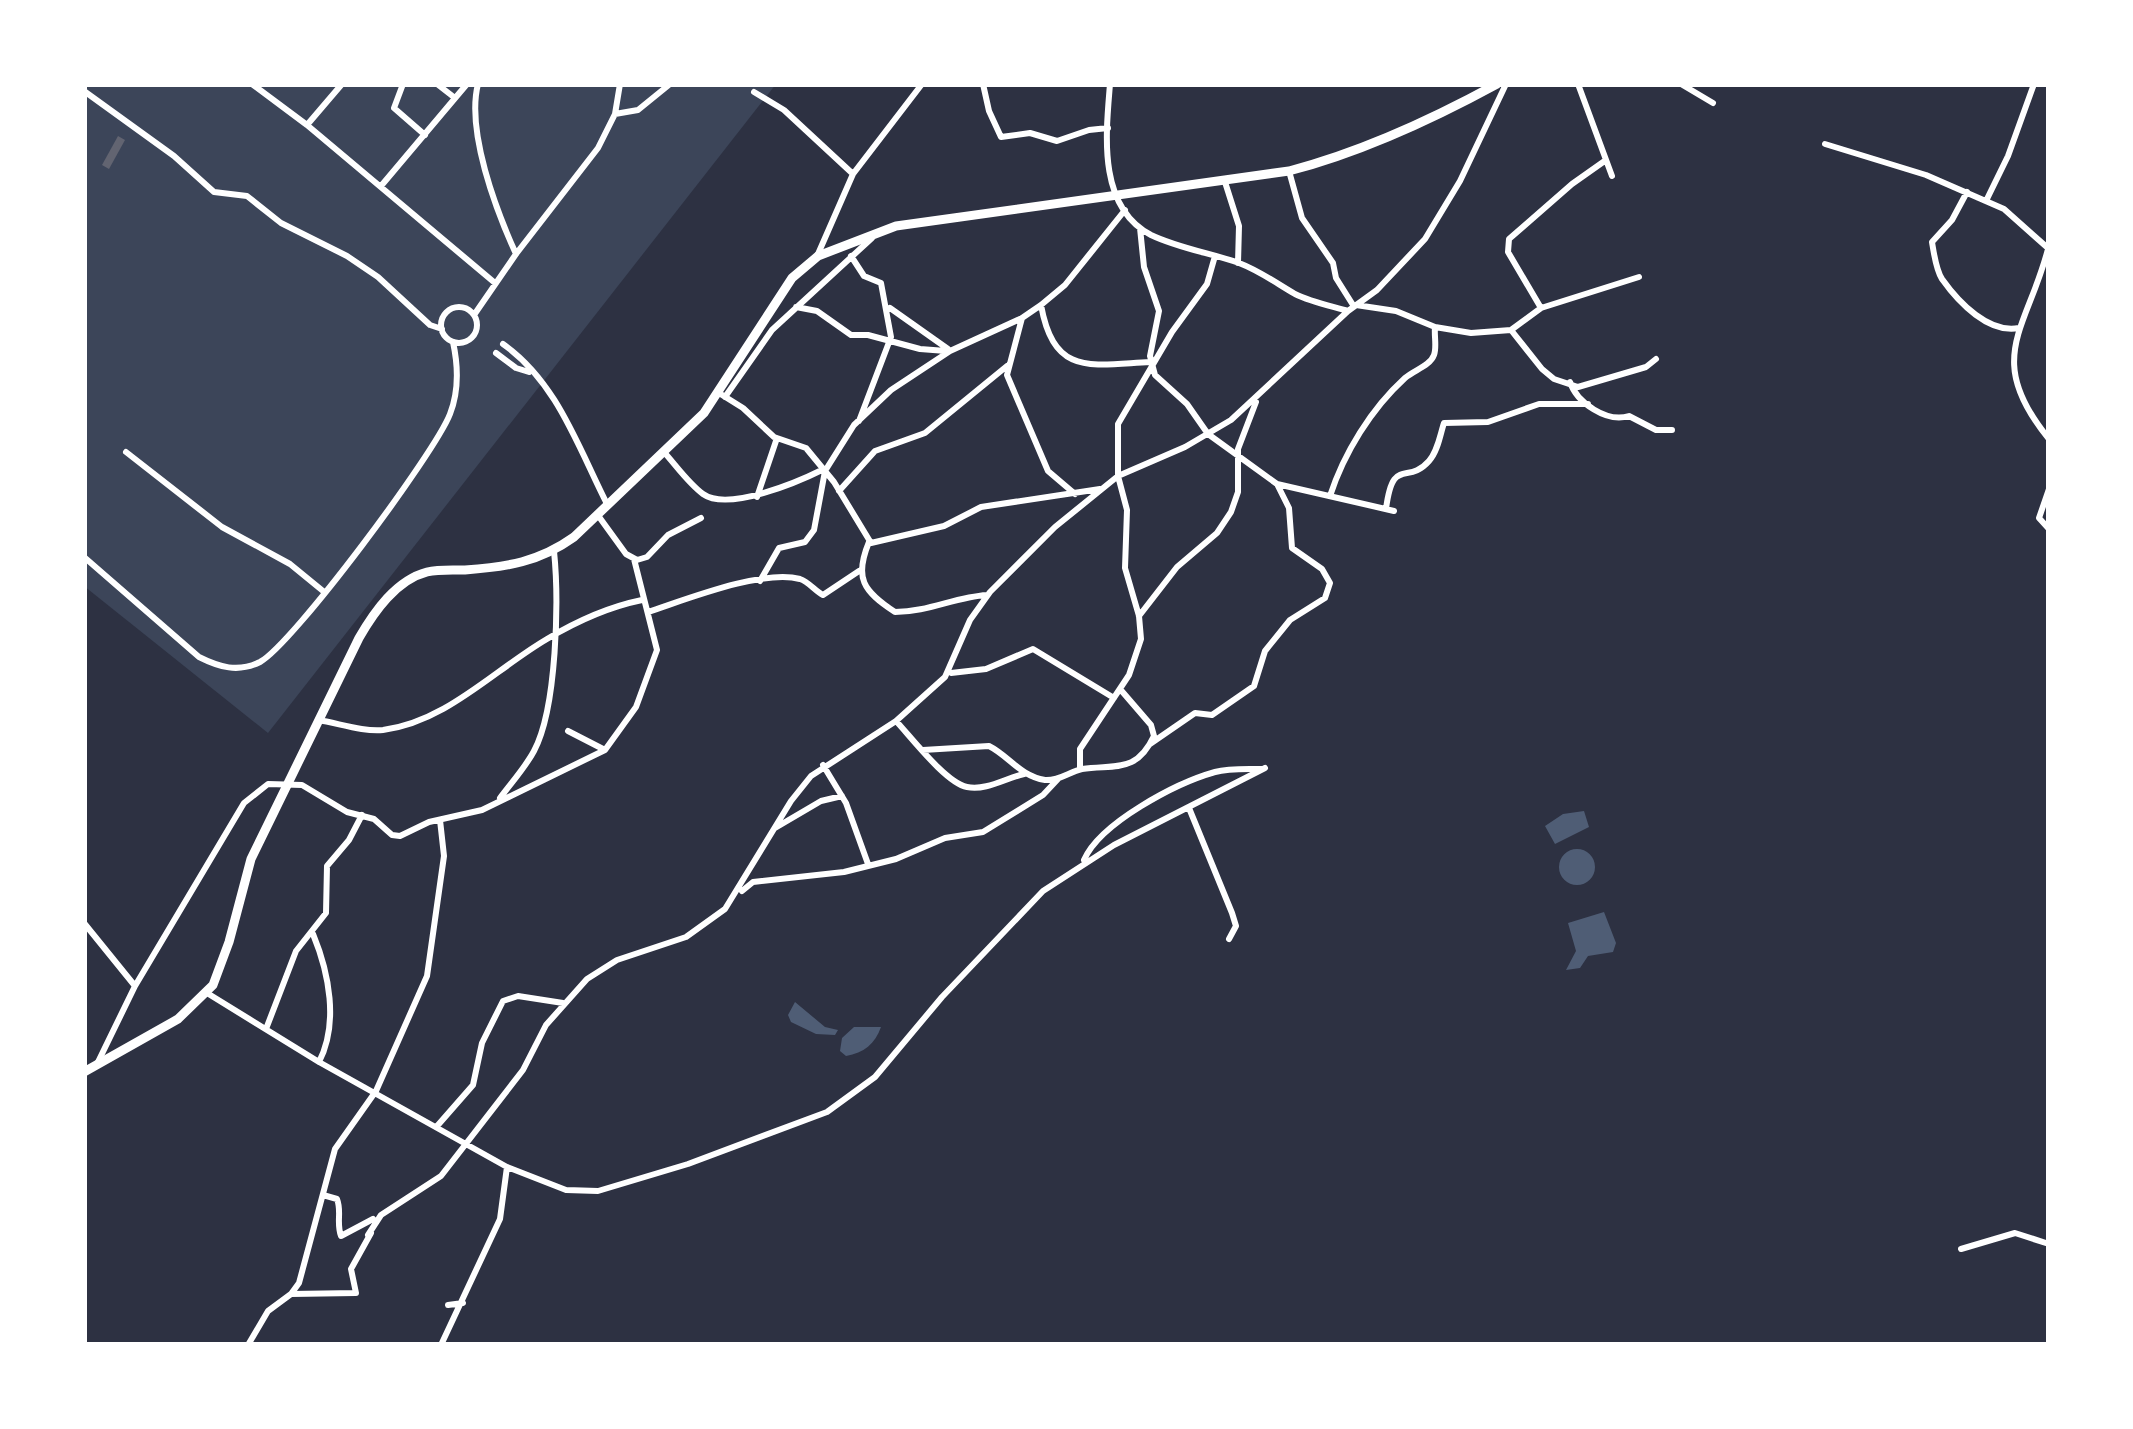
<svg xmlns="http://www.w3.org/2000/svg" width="2133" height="1429" viewBox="0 0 2133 1429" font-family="'Fira Sans',sans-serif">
<rect width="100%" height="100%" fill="#2d3142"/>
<path fill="#3c4559" d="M84,84H776L268,733L84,586Z"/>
<path fill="#4f5d75" d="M1584,811L1589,827L1555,844L1545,826L1563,814Z
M1559 867a18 18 0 1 1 36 0a18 18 0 1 1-36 0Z
M1604,912L1616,943L1613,952L1588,956L1580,968L1566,970L1576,951L1568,923Z
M795,1002L825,1027L838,1030L835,1035L816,1034L791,1022L788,1015Z
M854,1027H881C875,1044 864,1053 846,1056L840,1051L842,1038Z"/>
<path fill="#626471" d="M118,136L125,140L109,169L102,165Z"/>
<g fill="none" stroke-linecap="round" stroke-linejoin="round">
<path stroke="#fff" stroke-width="6" d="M252,84L307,125L495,283
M403,84L394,108L425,135
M437,84L455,98
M478,84C466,131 496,210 516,254
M983,84L989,111L1001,137L1030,133L1057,141L1089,130L1108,128
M1110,84C1106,133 1097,207 1151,235C1178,248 1210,253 1239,263C1260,271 1276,283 1295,294C1311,302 1331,306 1348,311L1377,290L1425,239L1460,181L1506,84
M1578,84L1612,176
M1681,84L1713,103
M84,91L174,156L214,192L247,196L281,223L347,256L378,277L430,325L442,329
M754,92L784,110L853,174
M615,114L638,110L670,84
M307,125L342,84
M1825,144L1926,175L2004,209L2049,249
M1289,171L1302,218L1333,263L1336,278L1353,305
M1225,182L1239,226L1238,263
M381,186L467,84
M1967,192L1952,220L1932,242C1934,254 1936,270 1942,279C1959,303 1989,334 2019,328
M1986,201L2008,156L2034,84
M1140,228L1144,267L1159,311L1150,356L1155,375L1187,404L1208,434L1277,484L1289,508L1292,548L1322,569L1330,583L1325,598L1290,620L1265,651L1254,686L1212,715L1195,713L1150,744
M2048,249C2027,330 1983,358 2049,439
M818,254L853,174L922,84
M851,256L864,276L881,283L891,337L859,421
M1041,305C1054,377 1091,365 1150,362
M1356,305L1396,311L1435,327L1471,333L1511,330L1542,369L1554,379L1578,387L1646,367L1656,359
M796,307L817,311L851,335H868L920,349L946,351
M441 325a18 18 0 1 1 36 0a18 18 0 1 1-36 0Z
M890,308L948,349
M1541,308L1508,252L1509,239L1572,184L1606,160
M474,315L516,254L598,148L615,114L620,84
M1022,318L1007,375L1048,471L1075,494
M1511,330L1541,308L1639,277
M503,344C557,382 578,447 607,504
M496,353L516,368L529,372
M1570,382C1577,403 1607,423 1629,416L1656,430H1672
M719,393L743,408L774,437L806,448L834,482L871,543L944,526L981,507L1100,489
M725,397L772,330L872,238
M663,451C675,464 688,483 703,494C728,512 798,482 824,469
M126,452L222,527L290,564L323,591
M1277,484L1394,511
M2049,489L2039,518L2049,529
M839,491L875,451L925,433L1007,366
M1330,496C1344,453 1371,409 1405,378C1414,370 1430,366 1434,355C1437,347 1434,336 1435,327
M757,497L777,438
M1386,509C1393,455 1407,486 1429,461C1438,451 1440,435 1444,423L1488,422L1539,404H1588
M597,514L626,554L637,560L647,557L668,535L701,518
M869,542C854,578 863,591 895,612C928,612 955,597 987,595
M84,557L199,657C219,667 238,673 260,662C293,644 435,453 450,414C459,391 458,365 453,342
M760,581L779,548L805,542L814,530L825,471L854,425L891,390L950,351L1022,318L1041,305L1065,285L1125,210
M648,612C685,600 762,569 800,579C809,582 815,591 823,595L859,571
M1139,616L1177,567L1217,533L1231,512L1238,492V449L1256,402
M951,673L986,669L1033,649L1114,698
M318,720C338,723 363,732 383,730C446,722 494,670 547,639C577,621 608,607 642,600
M896,721C911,737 946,783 967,787C986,791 1006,778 1024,774
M568,731L605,750
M923,750L989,746C1009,756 1020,776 1045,780C1059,781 1069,772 1082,769C1115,764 1136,774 1154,736L1151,725L1120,689
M823,765L846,803L868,864
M1080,769V749L1129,675L1141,639L1139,616L1125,568L1127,510L1118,476V424L1172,332L1207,284L1215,256
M500,798C511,783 525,768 534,751C557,708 559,600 554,551
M1189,808L1232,913L1236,926L1229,939
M775,828L821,801L842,796
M1084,860C1100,823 1176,783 1215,772C1229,768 1246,769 1262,769
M742,891L753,882L844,872L896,859L945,838L983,832L1043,795L1058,779
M84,923L135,986
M313,934C329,973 339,1023 319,1062
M207,993L319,1062L507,1167L566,1190L598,1191L688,1164L827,1112L875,1077L942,997L1043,891L1114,845L1265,768
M266,1029L296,951L326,913L327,866L349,840L362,815
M98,1062L135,986L244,803L268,784L302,785L347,812L374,819L392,835L400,836L429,822L482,810L605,750L636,707L657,650L634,559
M438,1125L473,1085L482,1043L503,1001L518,996L563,1003
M323,1195L337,1199C342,1212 336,1222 341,1236L373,1219
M368,1235L381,1215L441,1176L523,1070L546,1025L587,979L617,960L686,937L725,909L791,801L811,776L896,721L945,677L970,620L990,592L1055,527L1118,476L1185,447L1231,420L1348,311
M1961,1249L2015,1233L2049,1244
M291,1294L356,1293L351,1269L371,1233
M448,1305L463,1303
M248,1345L268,1311L291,1294L299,1283L335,1149L376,1091L427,976L444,856L440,820
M441,1345L500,1219L507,1167"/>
<path stroke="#fff" stroke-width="9" d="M84,1072L178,1019L213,985L229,942L251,859L359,638C374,612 396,580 427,572C439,569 453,570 465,570C507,567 539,562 574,537L704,413L792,278L818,256L896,226L1289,171C1362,152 1431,120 1497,84"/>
</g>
<rect width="2133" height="1429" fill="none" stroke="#ffffff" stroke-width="174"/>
</svg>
